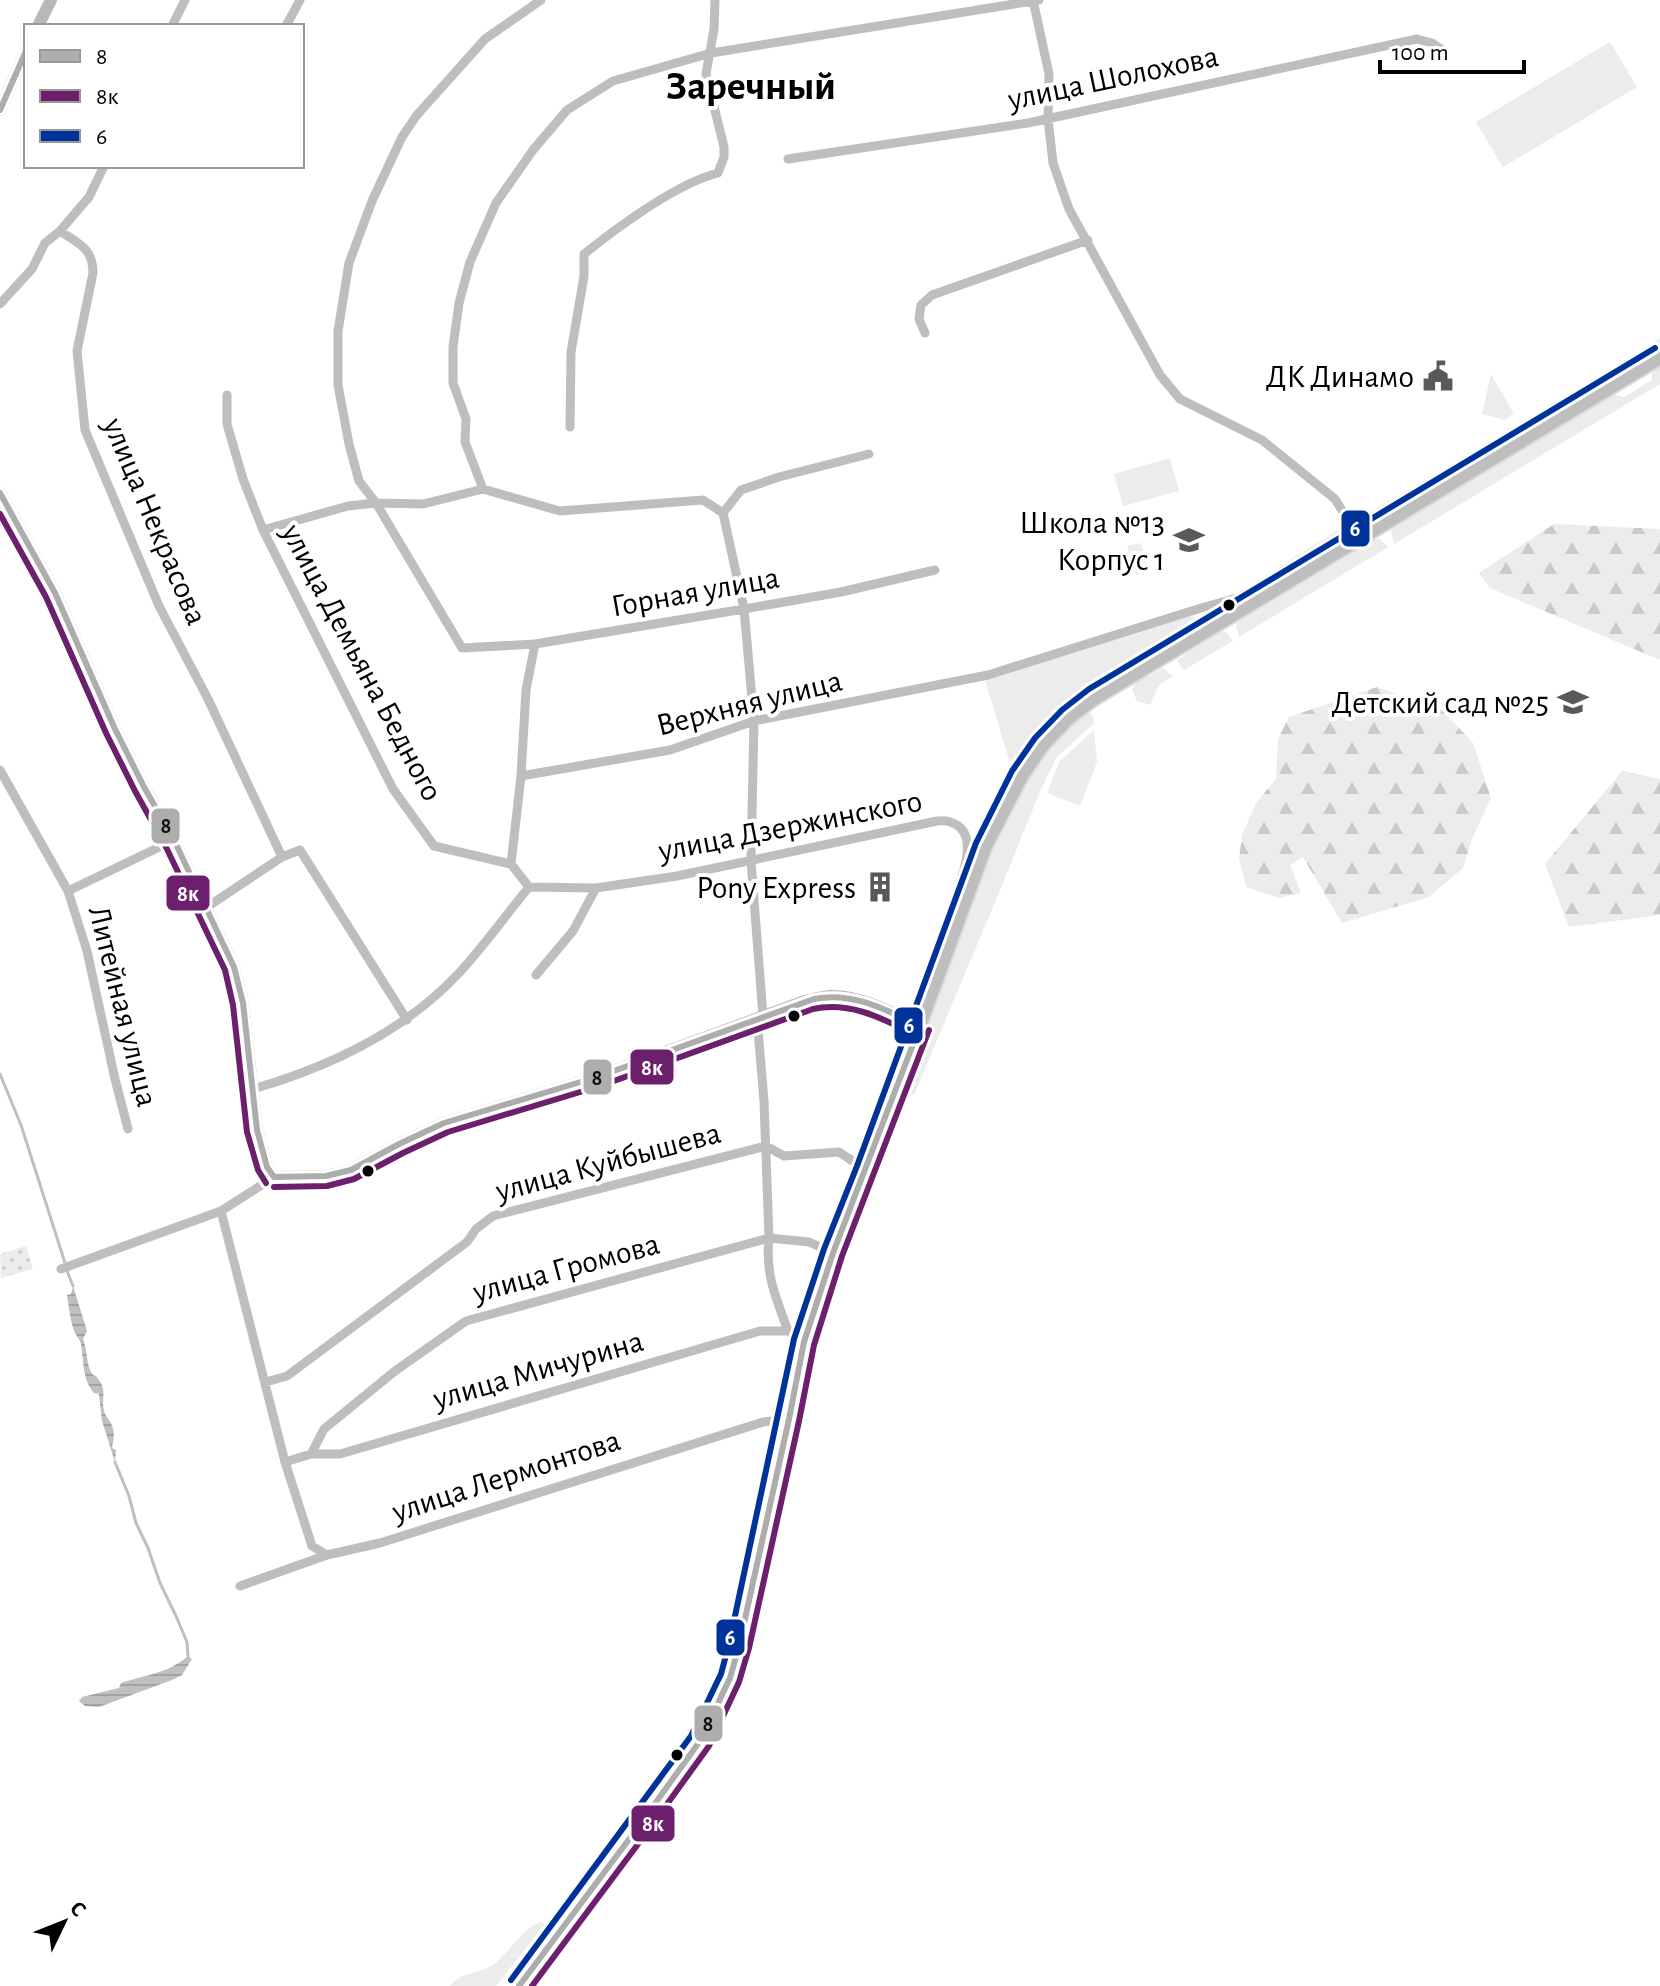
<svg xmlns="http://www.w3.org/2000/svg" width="1660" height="1986" viewBox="0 0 1660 1986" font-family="'Alegreya Sans',sans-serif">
<defs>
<pattern id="forest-firs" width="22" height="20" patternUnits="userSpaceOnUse" patternTransform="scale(2)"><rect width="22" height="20" fill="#ececec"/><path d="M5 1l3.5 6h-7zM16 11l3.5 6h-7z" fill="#c9c9c9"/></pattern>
<pattern id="park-dots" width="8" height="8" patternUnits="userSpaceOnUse" patternTransform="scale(2)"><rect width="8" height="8" fill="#ececec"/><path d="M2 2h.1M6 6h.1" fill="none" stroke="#c9c9c9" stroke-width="1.8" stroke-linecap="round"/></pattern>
<pattern id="water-rules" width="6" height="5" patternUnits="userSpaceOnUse" patternTransform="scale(2)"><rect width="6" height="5" fill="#bfbfbf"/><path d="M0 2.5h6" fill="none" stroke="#a2a2a2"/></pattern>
</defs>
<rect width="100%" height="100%" fill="#fff"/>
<path fill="#ececec" d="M1610,42L1637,87L1503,167L1476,122Z
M1660,338V350L1609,381L1604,376V372Z
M1660,366V384L1394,544L1391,533L1393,526L1613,394L1624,397L1652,380V370Z
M1491,374L1514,414L1504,420L1482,414Z
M1519,423L1521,430L1519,434L1449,476C1443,478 1438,478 1434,474Z
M1170,458L1179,491L1123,506L1114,474Z
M1427,478L1429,482L1428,486L1421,493L1417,488L1393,503L1392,510L1367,525H1363L1358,519Z
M1347,525L1350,529L1345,538L1292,568L1286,562Z
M1373,538L1381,539L1388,547L1239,637L1236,626L1238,619Z
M1141,543L1150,571L1136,575L1127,546Z
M1188,616L1194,617L1197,621L1195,627L1091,692L1064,711L1018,763H1014L1009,760L985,680Z
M1218,630L1226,632L1233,641L1184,670L1177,660L1188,653L1191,647Z
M1163,668L1173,676L1159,685L1150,705L1137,701L1132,690L1137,679L1144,675L1150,676Z
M1089,712L1093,717L1094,723L1056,758L1039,794L1003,883L914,1095L905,1094L901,1090C921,1037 942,983 962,930C988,861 1015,784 1065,729C1072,722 1079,713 1089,712Z
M1094,730L1097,762L1080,806L1047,793L1060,761Z
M540,1922L545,1924L496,1986H450C462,1971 476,1975 491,1966C509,1954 521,1929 540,1922Z"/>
<path fill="url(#forest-firs)" d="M1554,524L1660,529V660L1490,588L1479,573Z
M1377,687L1443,711L1473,743L1491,798L1472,839L1463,868L1429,897L1342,923L1303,857L1290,865L1301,893L1279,898L1246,887L1239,859L1242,835L1256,803L1276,779L1278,739L1289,717Z
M1622,771L1660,779V915L1569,927L1545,864Z"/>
<path fill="url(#park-dots)" d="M26,1246L33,1269L1,1278L0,1254Z"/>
<path fill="url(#water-rules)" d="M73,1286L87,1331L83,1339C87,1349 87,1364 90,1370C95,1380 93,1371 99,1380C107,1390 101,1401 104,1411C106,1418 112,1422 113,1429C115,1435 113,1442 112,1448L116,1450L115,1462L102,1421L99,1394L94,1393C82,1379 84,1361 81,1344C80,1340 77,1337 75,1333C70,1321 69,1307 67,1295L71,1294Z
M188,1656L192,1659L182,1675L172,1680L99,1707L85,1706L79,1701L82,1697L119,1688L121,1683C145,1675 169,1673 188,1656Z"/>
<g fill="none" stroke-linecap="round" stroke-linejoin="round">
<path stroke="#bfbfbf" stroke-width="3" d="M0,1074L21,1125L65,1263
M67,1271L73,1286
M115,1462L129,1496L136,1523L148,1548L160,1583L176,1616L187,1642L188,1656"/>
<g stroke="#dbdbdb" stroke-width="18">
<path id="primary" d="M519,1986L636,1830L700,1741L730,1678L739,1646L789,1419L804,1342L833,1253L866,1170L985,846L1021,776L1043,744L1069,717L1094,698L1660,357"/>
</g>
<path stroke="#bebebe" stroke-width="9" d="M541,0L485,39L417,115L402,137L372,201L349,263L338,331V385L349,444L359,481L376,503L462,648L535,644L744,609L841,592L935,570
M1033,0L1049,74L1048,119L1053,163L1069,209L1160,375L1180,399L1262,440L1335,499L1359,538
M172,26L185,0
M286,26L300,0
M788,159L1028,123L1417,39L1432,43L1444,51
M104,166L89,197L60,231C79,244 93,248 93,273L77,351L85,430L159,606L208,699L282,857
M0,304L32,269L45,243L60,231
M925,333L919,319L921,305L932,295L1088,240
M227,395V424L243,479L263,530L393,789L434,846L511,864L529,887
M570,427L571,352L584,276V254C618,227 675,184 718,173L724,157V147L706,74L714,29L715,0
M483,489L465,442L466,419L453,383V347L459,303L470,262L496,203L533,150L567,110L613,81L711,53L1039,0
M263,530L348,506L376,503L423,504L483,489L560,511L703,500L723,513
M0,770L68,891L87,951L115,1079L128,1129
M521,776L670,750L754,721L988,675L1201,608L1265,590
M511,864L521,776L526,690L535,644
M68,891L174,840
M207,907L282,857L300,850L407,1020
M536,975L573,931L596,888
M253,1089C329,1067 404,1032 459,973C484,946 506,915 529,887L596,888L677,876L937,821C941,821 946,820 950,822C984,832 959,883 952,905
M221,1211L274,1177
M61,1269L221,1211L285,1462L312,1546L327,1555
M788,1331C776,1297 765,1275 769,1238L764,1101L758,1030L763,1016L751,861L754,721L744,609L723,513L741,490L779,477L869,454
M266,1382L287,1376L467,1242L476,1229L493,1216L766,1146L784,1156L839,1152L866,1170
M311,1454L324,1429L395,1371L466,1321L769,1238L809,1242L833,1253
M285,1462L311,1454H340L760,1331H788L804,1342
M240,1586L327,1555L380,1543L763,1422L789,1419"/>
<path stroke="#b8b8b8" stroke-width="12" d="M38,26L51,0
M0,110L26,51
M0,493L55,593L115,729L144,787L174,840L234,967L243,1003L257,1130L267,1167L274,1177L326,1176L351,1170L399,1144L444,1123L597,1077L805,1001C813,999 821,997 830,996C860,995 893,1013 920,1026"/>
<use href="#primary" stroke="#bebebe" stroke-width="14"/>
<g stroke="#fff" stroke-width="12">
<path id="bus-1" d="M0,110L26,51
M0,493L55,593L115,729L144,787L174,840L234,967L243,1003L257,1130L267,1167L274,1177
M274,1177L326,1176L351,1170L399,1144L444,1123L597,1077L814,999C852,991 886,1010 920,1026
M519,1986L636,1830L700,1741L730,1678L739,1646L789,1419L804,1342L833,1253L920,1026"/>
</g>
<g stroke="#fff" stroke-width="12">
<path id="bus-2" d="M0,514L46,597L106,733L135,791L165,845L225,970L233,1005L247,1132L258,1170L266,1183
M274,1187L327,1186L354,1179L403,1153L448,1132L600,1086L813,1009C851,1001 883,1019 916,1035
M532,1986L644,1836L709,1746L739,1682L749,1648L799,1421L814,1345L842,1256L929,1030"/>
</g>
<g stroke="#fff" stroke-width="12">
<path id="bus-3" d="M511,1980L691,1736L721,1674L729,1644L794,1339L824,1249L857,1166L976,843L1012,771L1035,738L1062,710L1089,689L1655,348"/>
</g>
<use href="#bus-1" stroke="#adadad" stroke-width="6"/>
<use href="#bus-2" stroke="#6c1f6c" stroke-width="6"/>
<use href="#bus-3" stroke="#039" stroke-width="6"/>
</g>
<defs>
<g id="civic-bare" transform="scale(2.4)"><path d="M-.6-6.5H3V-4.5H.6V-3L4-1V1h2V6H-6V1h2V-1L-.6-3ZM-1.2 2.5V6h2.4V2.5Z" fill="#595959" stroke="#fff" stroke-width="2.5" paint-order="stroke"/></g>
<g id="school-bare" transform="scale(2.4)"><path d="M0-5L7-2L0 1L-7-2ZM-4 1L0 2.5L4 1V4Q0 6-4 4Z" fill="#595959" stroke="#fff" stroke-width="2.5" paint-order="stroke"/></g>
<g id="building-bare" transform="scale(2.4)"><path d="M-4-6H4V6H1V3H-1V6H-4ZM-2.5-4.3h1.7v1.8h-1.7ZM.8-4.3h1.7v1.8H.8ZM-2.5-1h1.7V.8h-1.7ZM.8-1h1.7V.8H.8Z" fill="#595959" stroke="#fff" stroke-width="2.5" paint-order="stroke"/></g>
</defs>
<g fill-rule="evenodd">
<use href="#civic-bare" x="1438" y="376"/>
<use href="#school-bare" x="1189" y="540"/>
<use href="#school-bare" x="1573" y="702"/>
<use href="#building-bare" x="880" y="887"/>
</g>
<g fill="#000" stroke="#fff" stroke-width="3">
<circle cx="1229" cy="605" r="7"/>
<circle cx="794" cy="1016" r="7"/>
<circle cx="368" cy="1171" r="7"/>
<circle cx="677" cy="1755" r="7"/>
</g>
<g text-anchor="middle" stroke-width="8" stroke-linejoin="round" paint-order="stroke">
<g font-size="32" fill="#000" stroke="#fff">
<text transform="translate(1113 77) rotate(-12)" y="11">улица Шолохова</text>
<text transform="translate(156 521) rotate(67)" y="11">улица Некрасова</text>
<text transform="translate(695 591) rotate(-10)" y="11">Горная улица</text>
<text transform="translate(363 662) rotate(62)" y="11">улица Демьяна Бедного</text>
<text transform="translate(749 702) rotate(-14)" y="11">Верхняя улица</text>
<text transform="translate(790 825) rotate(-11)" y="11">улица Дзержинского</text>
<text transform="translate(124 1006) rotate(76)" y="11">Литейная улица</text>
<text transform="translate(608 1161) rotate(-15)" y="11">улица Куйбышева</text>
<text transform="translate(566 1267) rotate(-15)" y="11">улица Громова</text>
<text transform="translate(538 1369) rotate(-16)" y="11">улица Мичурина</text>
<text transform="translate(506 1475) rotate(-18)" y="11">улица Лермонтова</text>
</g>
<g font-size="32" fill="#000" stroke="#fff" text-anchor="end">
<text x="1414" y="387">ДК Динамо</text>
<text x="1165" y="533">Школа №13<tspan x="1165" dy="37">Корпус 1</tspan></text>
<text x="1549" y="713">Детский сад №25</text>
<text x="856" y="898">Pony Express</text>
</g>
<g font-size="40" font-weight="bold" fill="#000" stroke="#fff">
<text x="751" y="99">Заречный</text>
</g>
</g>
<g stroke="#fff" stroke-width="3">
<rect x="1340" y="509" width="31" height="39" rx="8" fill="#039"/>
<rect x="150" y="807" width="31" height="38" rx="8" fill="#adadad"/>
<rect x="165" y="874" width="46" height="38" rx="8" fill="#6c1f6c"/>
<rect x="893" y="1006" width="31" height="39" rx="8" fill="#039"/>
<rect x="629" y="1048" width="46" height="38" rx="8" fill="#6c1f6c"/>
<rect x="582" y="1058" width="31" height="38" rx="8" fill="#adadad"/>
<rect x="715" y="1618" width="31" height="39" rx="8" fill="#039"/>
<rect x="693" y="1704" width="31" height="39" rx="8" fill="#adadad"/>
<rect x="630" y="1804" width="46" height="39" rx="8" fill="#6c1f6c"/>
</g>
<g font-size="22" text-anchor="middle" font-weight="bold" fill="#fff">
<text x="1355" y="536">6</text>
<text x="188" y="901">8к</text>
<text x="909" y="1033">6</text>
<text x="652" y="1075">8к</text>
<text x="730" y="1645">6</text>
<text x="653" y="1831">8к</text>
</g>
<g font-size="22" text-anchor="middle" font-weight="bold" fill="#111">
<text x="166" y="833">8</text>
<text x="597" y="1085">8</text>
<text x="708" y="1731">8</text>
</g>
<rect x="24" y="24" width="280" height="144" fill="#ffffff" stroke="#999999" stroke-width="2"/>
<rect x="40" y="50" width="40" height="12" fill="#adadad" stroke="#999999" stroke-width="2"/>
<text x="96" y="64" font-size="24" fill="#000000">8</text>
<rect x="40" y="90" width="40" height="12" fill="#6c1f6c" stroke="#999999" stroke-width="2"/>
<text x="96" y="104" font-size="24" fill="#000000">8к</text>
<rect x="40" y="130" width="40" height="12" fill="#003399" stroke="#999999" stroke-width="2"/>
<text x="96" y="144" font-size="24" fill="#000000">6</text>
<g transform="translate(64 1922) rotate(47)" stroke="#ffffff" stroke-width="6" paint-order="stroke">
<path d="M0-6L14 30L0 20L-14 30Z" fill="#000000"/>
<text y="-12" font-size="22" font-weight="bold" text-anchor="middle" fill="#000000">С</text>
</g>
<path d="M1380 60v12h144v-12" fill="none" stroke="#000000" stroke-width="4"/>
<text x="1392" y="60" font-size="24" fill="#000000" stroke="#ffffff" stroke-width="6" paint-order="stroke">100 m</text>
</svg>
